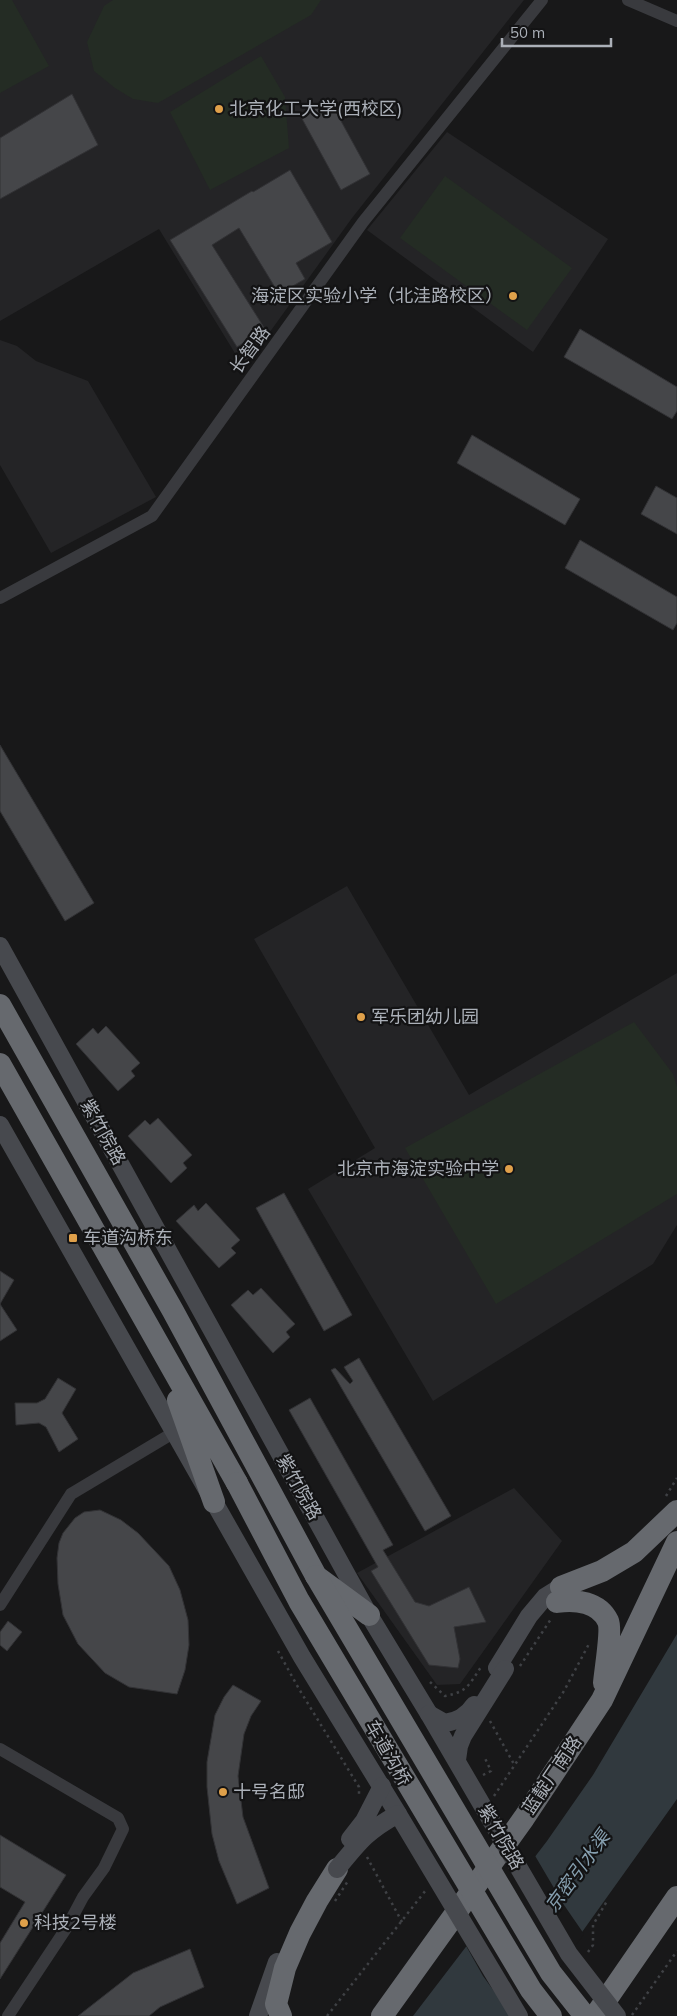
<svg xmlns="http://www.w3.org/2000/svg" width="677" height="2016" viewBox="0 0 677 2016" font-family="Mulish,'Noto Sans SC',sans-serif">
<rect width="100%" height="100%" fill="#181819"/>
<path fill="#242426" d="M0,0H524L352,218L244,368L159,229L0,321Z
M447,132L608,239L533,352L367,230Z
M0,340L17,346L36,361L88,381L156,497L51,553L0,465Z
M347,886L469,1095L677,973V1225L653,1264L433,1401L308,1189L375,1148L254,939Z
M514,1488L562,1541L460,1684L437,1685L357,1573Z"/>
<path fill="#242c24" d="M0,0H12L49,66L0,93Z
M113,0H321L311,15L158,103L133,99L115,88L94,71L87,42L104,6Z
M261,56L285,97L289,148L210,190L170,112Z
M445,176L572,268L527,330L400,238Z
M634,1022L673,1074L677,1087V1194L496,1304L405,1148Z"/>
<path fill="#31393e" d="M677,1634V1799L660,1823L522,2016H413L547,1841L593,1775Z"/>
<path fill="#181819" d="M534,1854L564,1905L584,1934L525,2016H512L483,1976L465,1944Z"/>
<path fill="#454649" stroke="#323235" d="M72,94L98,145L0,199V138Z
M329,99L370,174L341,190L300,115Z
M290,170L332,242L296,263L305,279L279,294L239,228L212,245L265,329L237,347L170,240L252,191L253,192Z
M580,329L677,387V411L672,419L564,357Z
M472,435L580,499L565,525L457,463Z
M656,486L677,498V534L641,514Z
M580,540L677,597V623L673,630L565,568Z
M0,745L94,903L65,921L0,811Z
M106,1026L140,1063L131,1071L135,1076L118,1091L76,1044L93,1028L98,1034Z
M158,1118L192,1155L183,1163L187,1168L171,1183L128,1136L145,1120L150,1125Z
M284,1193L352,1315L324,1331L256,1208Z
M206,1203L240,1240L231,1248L236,1253L219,1268L176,1221L194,1205L198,1211Z
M0,1271L14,1280L0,1304L17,1330L0,1341Z
M261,1288L295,1324L286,1332L290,1337L273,1353L231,1305L248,1290L253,1295Z
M359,1358L451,1516L425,1531L331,1370L335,1368L350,1384L353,1381L344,1367Z
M58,1378L76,1389L62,1413L78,1439L59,1452L46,1427L39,1423L16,1425L15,1403H37L45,1399Z
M310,1398L393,1545L383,1550L415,1602L429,1606L469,1587L486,1622L454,1627L460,1659L458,1668L429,1665L371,1571L378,1567L289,1410Z
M100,1510L121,1520L138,1533L169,1566L180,1590L188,1620L189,1645L185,1670L177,1694L129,1687L105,1673L78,1644L63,1615L58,1584L57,1558L59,1543L63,1533L75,1518L84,1512Z
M8,1621L22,1632L7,1651L0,1645V1632Z
M233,1685L261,1701L251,1716L244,1734L238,1776L243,1817L269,1888L237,1904L219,1861L212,1834L207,1787V1762L215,1715L224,1697Z
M0,1835L66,1875L0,1979V1943L25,1902L0,1887Z
M190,1949L204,1987L160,2007L149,2016H78L133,1973Z"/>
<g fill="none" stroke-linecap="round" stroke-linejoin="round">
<path stroke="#3f4145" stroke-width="2.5" stroke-dasharray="2.5 4" stroke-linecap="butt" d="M666,1496L677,1478
M278,1651L299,1689L359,1787V1795
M520,1666L551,1619
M430,1682L445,1696C467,1692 469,1685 481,1667
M490,1721L515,1766
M483,1775L491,1771L484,1756
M494,1796L564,1691L590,1642
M367,1857L402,1922
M588,1952L593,1945V1925L607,1901
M632,2015L677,1951
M327,2016L426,1890"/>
<path stroke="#393a3e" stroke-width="12" d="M628,0L677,21
M0,598L152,516L363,222L542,0
M0,1605L71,1494L173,1433
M0,1749L118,1818L123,1829L104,1868L83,1897L67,1927L8,2016"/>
<path stroke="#47494e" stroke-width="18" d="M0,946L369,1615L429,1714
M0,1125L302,1657L398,1814
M497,1668L529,1616L545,1597L561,1587
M258,2016L277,1962"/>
<path stroke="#66696e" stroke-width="22" d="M0,1005L173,1311L316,1576L369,1615
M0,1064L237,1483
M178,1400L214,1502
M561,1587L602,1571L634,1552L677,1511
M557,1602C576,1599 599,1602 608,1621C612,1630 605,1671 604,1683
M281,2016L276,2004L285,1968L300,1933L317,1901L337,1869
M382,2016L524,1818L602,1700L677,1542
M595,2016L677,1897"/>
<path stroke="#3f4145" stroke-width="2.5" stroke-dasharray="2.5 4" stroke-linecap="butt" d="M335,1901L348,1881"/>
<path stroke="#47494e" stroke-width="18" d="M429,1714L569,1954L617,2016
M429,1714L445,1723C458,1721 467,1716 474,1705
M457,1760L459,1746L463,1736L505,1669
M350,1839L364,1821L382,1786
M337,1869C359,1842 367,1831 398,1814L519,2016"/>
<path stroke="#66696e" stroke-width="22" d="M237,1483L299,1601L531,1990L551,2016
M316,1576L551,1973L585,2016"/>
</g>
<g fill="#dfa04a" stroke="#131314" stroke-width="2">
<circle cx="219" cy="109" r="5"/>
<circle cx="513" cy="296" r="5"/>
<circle cx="361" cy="1017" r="5"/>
<circle cx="509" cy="1169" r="5"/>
<rect x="68" y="1233" width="10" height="10" rx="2.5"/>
<circle cx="223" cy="1792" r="5"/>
<circle cx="24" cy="1923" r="5"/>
</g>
<g text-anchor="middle" stroke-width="4.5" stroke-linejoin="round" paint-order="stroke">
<g font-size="18" fill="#abb0b8" stroke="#131314" text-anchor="start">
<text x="229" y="115">北京化工大学(西校区)</text>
<text x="503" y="302" text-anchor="end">海淀区实验小学（北洼路校区）</text>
<text x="371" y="1023">军乐团幼儿园</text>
<text x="499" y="1175" text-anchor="end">北京市海淀实验中学</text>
<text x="83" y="1244">车道沟桥东</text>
<text x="233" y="1798">十号名邸</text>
<text x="34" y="1929">科技2号楼</text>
</g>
<g font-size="18" fill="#abb0b8" stroke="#131314">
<text transform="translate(250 350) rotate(-54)" y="6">长智路</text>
<text transform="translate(103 1132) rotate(61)" y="6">紫竹院路</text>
<text transform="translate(299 1487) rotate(61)" y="6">紫竹院路</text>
<text transform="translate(388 1753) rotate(60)" y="6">车道沟桥</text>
<text transform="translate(552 1775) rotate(-56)" y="6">蓝靛厂南路</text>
<text transform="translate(501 1837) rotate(60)" y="6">紫竹院路</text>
</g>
<g font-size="19" font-style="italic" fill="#869faf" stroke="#131314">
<text transform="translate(577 1871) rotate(-54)" y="7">京密引水渠</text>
</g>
</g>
<path d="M502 38v8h109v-8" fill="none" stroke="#abb0b8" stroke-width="2.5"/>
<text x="510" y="38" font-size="15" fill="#abb0b8" stroke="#131314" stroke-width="4" paint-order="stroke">50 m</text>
</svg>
